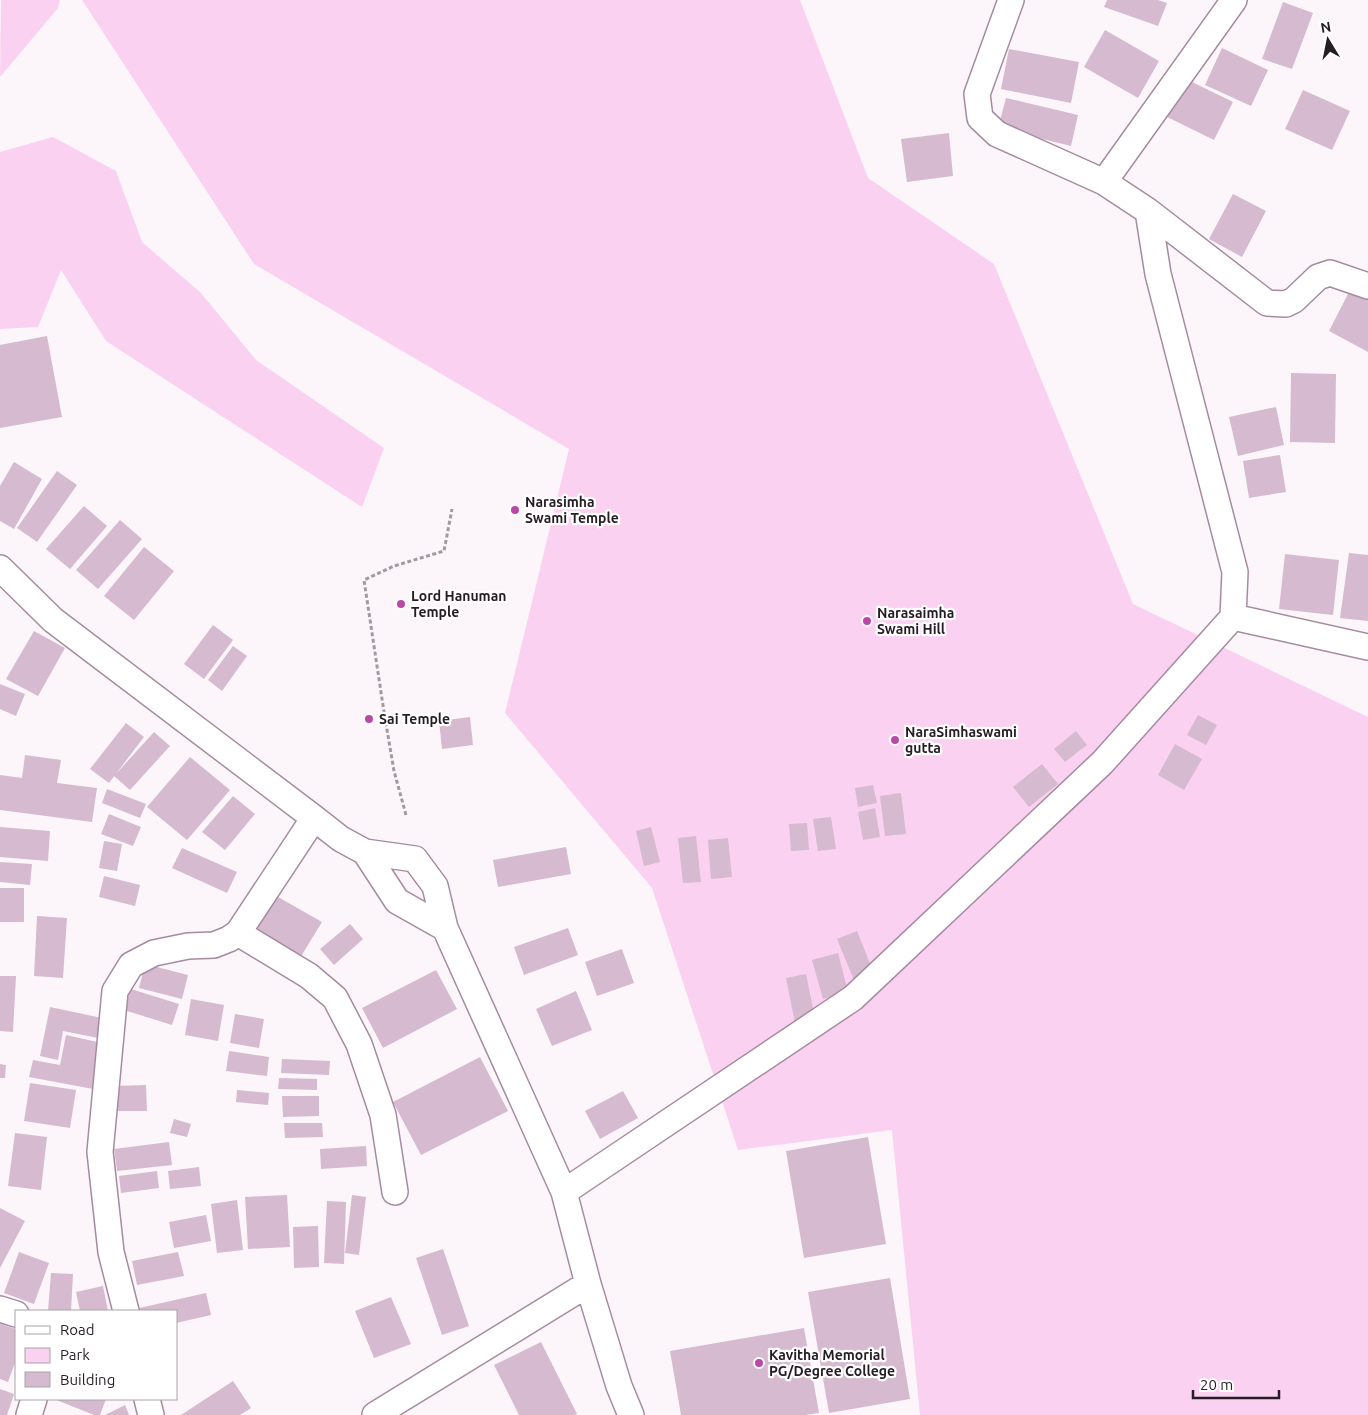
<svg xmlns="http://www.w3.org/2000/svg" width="1368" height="1415" viewBox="0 0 1368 1415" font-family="Ubuntu,sans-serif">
<rect width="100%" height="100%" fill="#fcf6fb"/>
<path fill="#fad1f0" d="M1,0H60L58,8L0,77Z
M82,0H800L868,178L994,264L1133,604L1368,717V1415H920L892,1130L738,1150L652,888L505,713L569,449L254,264Z
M53,137L116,171L142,242L201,293L256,360L384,448L362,507L106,341L61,270L38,327L0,329V152Z"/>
<path fill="#d6bacf" d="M1107,0H1158L1167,3L1158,26L1104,7Z
M1283,2L1313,13L1292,69L1262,59Z
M1105,30L1159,61L1138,98L1084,67Z
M1222,48L1268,70L1251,106L1205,85Z
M1009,49L1079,62L1071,103L1001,89Z
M1186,79L1233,102L1214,140L1167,117Z
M1303,90L1350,111L1332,150L1285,129Z
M1006,98L1078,115L1071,146L998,128Z
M949,133L953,176L907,182L901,139Z
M1233,194L1266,211L1242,257L1209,239Z
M1352,286L1368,295V352L1329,331Z
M47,336L62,417L0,428V345Z
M1291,373L1336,374L1335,443L1290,442Z
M1276,407L1284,445L1238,456L1229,417Z
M1280,455L1286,492L1249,498L1243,461Z
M14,462L42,479L14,529L0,521V486Z
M57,471L77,485L37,542L17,528Z
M84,506L107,526L70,569L46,549Z
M120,520L142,539L98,589L76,570Z
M144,547L174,571L134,620L104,596Z
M1349,553L1368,555V621L1340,618Z
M1285,554L1339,560L1333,615L1279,609Z
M213,625L233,640L204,679L184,664Z
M34,631L65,648L38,696L6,679Z
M233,646L247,656L222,691L208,680Z
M0,684L25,694L16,716L0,709Z
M1198,715L1217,725L1206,745L1187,735Z
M470,717L473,745L442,749L439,721Z
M126,723L144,737L109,783L90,769Z
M1076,731L1087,745L1065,762L1054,749Z
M154,732L170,746L130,790L114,776Z
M1175,744L1202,759L1184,790L1158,775Z
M25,755L61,760L57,783L97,788L92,822L0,810V775L22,778Z
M190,757L230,790L187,840L147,807Z
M1042,764L1058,784L1029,807L1013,787Z
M873,785L877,803L858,807L855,788Z
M107,789L146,804L140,818L102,803Z
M901,793L906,834L885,836L880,796Z
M233,796L255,814L225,850L202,832Z
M875,808L880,837L863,840L858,812Z
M109,814L141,827L133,846L101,834Z
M831,817L836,849L818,851L813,819Z
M807,823L809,850L791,851L789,824Z
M0,827L50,831L48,861L0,857Z
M651,827L660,862L644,866L636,831Z
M696,836L701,882L683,883L678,838Z
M728,838L732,877L711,879L708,840Z
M104,841L122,844L117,871L99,868Z
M566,847L571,874L498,887L493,860Z
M182,848L237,872L227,893L172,868Z
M0,862L32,864L30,885L0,882Z
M104,876L140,885L135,906L99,897Z
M0,888H24V922H0Z
M271,893L322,922L300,958L250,929Z
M37,916L67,918L63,978L34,976Z
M350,924L363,939L334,965L320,949Z
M568,928L578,955L524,975L514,947Z
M857,931L873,971L854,980L837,939Z
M622,949L634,983L597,996L585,962Z
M838,953L848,992L823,999L812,960Z
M145,964L188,975L182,999L139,988Z
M436,970L457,1009L383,1048L362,1008Z
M806,974L815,1018L795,1023L786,978Z
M0,976H16L13,1032L0,1031Z
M131,989L179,1004L172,1025L124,1010Z
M576,991L592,1030L552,1046L536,1009Z
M191,999L224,1005L218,1041L185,1035Z
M50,1007L102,1018L98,1038L63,1031L58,1060L40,1056Z
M235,1014L264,1019L259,1048L230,1043Z
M66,1035L102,1043L93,1089L29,1077L33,1060L60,1065Z
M229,1051L269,1057L267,1076L226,1071Z
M480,1057L508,1111L421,1155L393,1102Z
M282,1059L330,1061L329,1075L281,1073Z
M0,1064L6,1065L5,1078H0Z
M279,1078L317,1079V1090L278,1089Z
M30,1083L76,1090L70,1128L24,1121Z
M146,1085L147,1111H115L114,1086Z
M237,1090L269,1093L268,1105L236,1102Z
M623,1091L638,1118L600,1139L585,1111Z
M282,1096H319V1116L283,1117Z
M174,1119L191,1124L187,1137L170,1133Z
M284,1123H322L323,1137L285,1138Z
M15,1133L47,1137L41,1190L8,1186Z
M868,1137L886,1244L804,1258L786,1151Z
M169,1142L172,1165L117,1171L114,1149Z
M366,1146L367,1166L321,1169L320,1149Z
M199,1167L201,1186L170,1189L168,1171Z
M157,1171L159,1188L121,1193L119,1176Z
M287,1195L290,1247L248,1249L245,1197Z
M352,1195L366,1197L359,1255L345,1253Z
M237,1200L243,1250L217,1253L211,1204Z
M327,1201L346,1202L344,1264L324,1263Z
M0,1208L25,1221L0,1268Z
M206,1215L211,1241L174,1248L169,1222Z
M318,1226L319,1267L294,1268L293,1227Z
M443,1249L469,1326L442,1335L416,1258Z
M19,1252L49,1263L34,1304L4,1293Z
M178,1252L184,1276L137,1285L132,1261Z
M51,1273L73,1274L71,1311H48Z
M890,1278L910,1399L829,1413L808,1292Z
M103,1286L108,1311H80L76,1292Z
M206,1293L211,1315L176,1323V1311H126Z
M391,1297L411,1344L374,1358L355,1311Z
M0,1324L16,1329V1360L8,1382L0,1379Z
M804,1328L819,1413L805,1415H681L670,1351Z
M541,1342L577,1414L574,1415H519L494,1365Z
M233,1381L251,1408L240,1415H181Z
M0,1389L14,1394L7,1415H0Z
M54,1399H106L100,1415H94Z
M125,1405L129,1415H105Z"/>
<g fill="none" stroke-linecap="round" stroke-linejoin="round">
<g stroke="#a68ba0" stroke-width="28">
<path id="street" d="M1011,0L977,94L980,118L997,134L1104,182L1148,211L1267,303L1286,304L1294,300L1318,277L1330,273L1368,286
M1104,182L1234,0
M0,568L53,620L314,818L341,839L365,852L415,859L435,886L445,928L564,1192L588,1284L619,1386L631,1415
M1233,617L1368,647
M365,852L397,901L445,928
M238,933L309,976L335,998L359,1044L383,1115L395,1192
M564,1192L853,998L1102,763L1233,617L1235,572L1158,274L1148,211
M0,1309L16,1314
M126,1311L111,1252L100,1152L115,991L131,965L154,953L188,946L214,945L229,939L238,933L314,818
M147,1399L151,1415
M29,1415L34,1399
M375,1415L588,1284"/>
</g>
<path stroke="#a29aa0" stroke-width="3" stroke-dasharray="4 2.5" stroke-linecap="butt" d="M406,815L394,771L384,712L364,580L394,566L444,551L452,509"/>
<use href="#street" stroke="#fff" stroke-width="25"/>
</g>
<g fill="#b849a6" stroke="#fff" stroke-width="2">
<circle cx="515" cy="510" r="5"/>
<circle cx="401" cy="604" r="5"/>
<circle cx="867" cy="621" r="5"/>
<circle cx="369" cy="719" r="5"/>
<circle cx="895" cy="740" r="5"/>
<circle cx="759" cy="1363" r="5"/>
</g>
<g text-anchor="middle" stroke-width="4.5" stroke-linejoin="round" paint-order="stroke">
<g font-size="14" font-weight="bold" fill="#261c24" stroke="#fff" text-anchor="start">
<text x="525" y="507">Narasimha<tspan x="525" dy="16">Swami Temple</tspan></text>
<text x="411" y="601">Lord Hanuman<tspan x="411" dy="16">Temple</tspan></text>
<text x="877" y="618">Narasaimha<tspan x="877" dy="16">Swami Hill</tspan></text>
<text x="379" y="724">Sai Temple</text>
<text x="905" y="737">NaraSimhaswami<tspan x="905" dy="16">gutta</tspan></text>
<text x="769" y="1360">Kavitha Memorial<tspan x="769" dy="16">PG/Degree College</tspan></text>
</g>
</g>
<rect x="15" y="1310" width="162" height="90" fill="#ffffff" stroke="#a8a4a7"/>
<rect x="25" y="1326" width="25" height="8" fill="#ffffff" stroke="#a8a4a7"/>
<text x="60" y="1335" font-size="15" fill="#261c24">Road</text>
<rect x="25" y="1348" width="25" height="15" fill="#fad1f0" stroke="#a8a4a7"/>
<text x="60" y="1360" font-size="15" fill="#261c24">Park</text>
<rect x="25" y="1372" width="25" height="15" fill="#d6bacf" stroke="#a8a4a7"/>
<text x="60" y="1385" font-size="15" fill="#261c24">Building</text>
<g transform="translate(1328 40) rotate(350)" stroke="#ffffff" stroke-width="4" paint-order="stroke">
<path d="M0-4L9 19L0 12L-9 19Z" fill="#261c24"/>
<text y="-8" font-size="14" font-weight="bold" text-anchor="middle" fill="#261c24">N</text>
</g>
<path d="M1193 1390v8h86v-8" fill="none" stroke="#261c24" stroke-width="2.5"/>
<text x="1200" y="1390" font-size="15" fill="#261c24" stroke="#ffffff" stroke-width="4" paint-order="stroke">20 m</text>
</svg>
